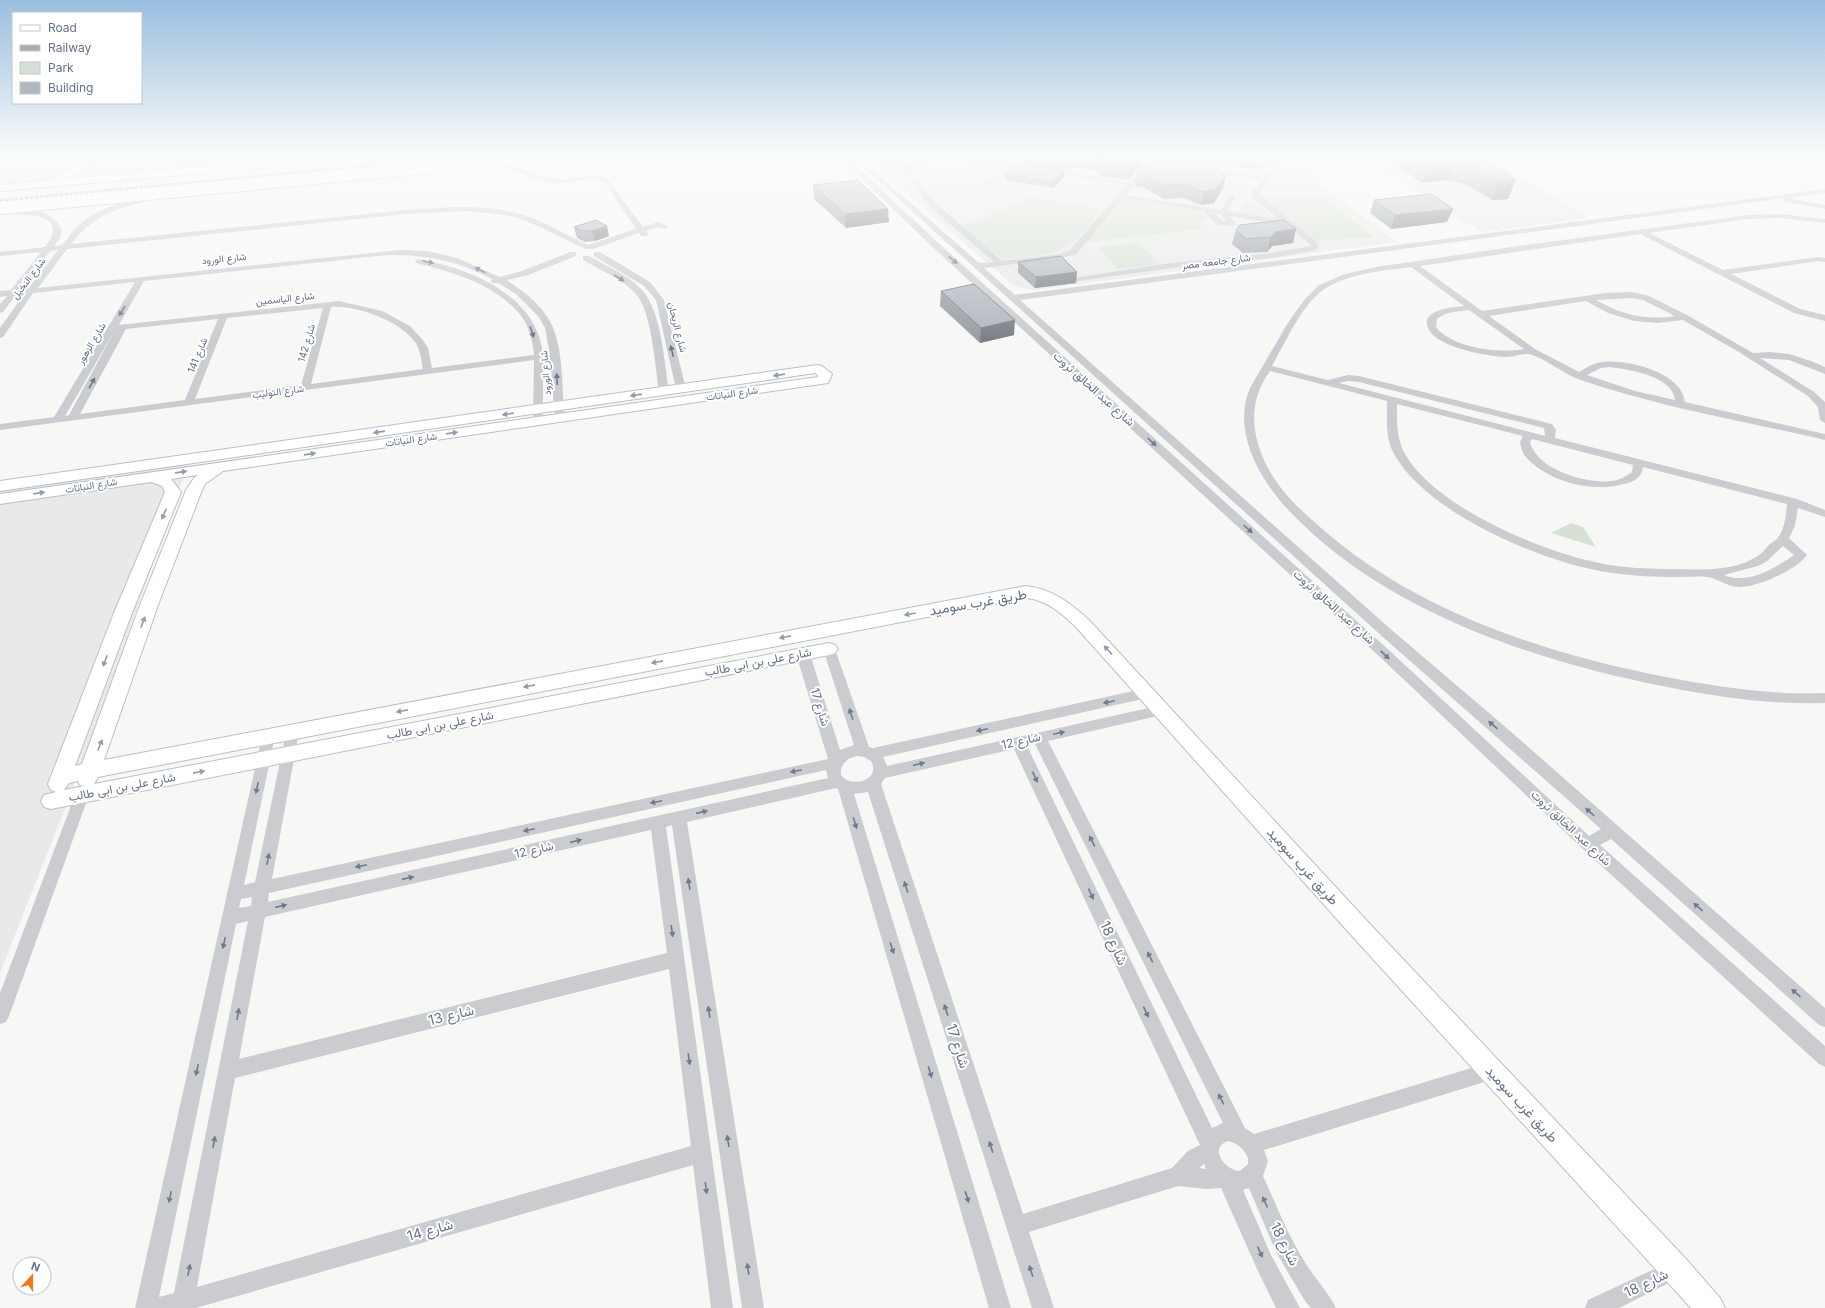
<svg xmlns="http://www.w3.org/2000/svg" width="1825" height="1308" viewBox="0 0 1825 1308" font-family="Inter,Vazirmatn,sans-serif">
<rect width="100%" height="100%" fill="#f7f8f5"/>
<path fill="#e8e9e8" d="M0,157H315L0,186Z
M865,157H1486L1590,218L1481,232L1378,165L1303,172L1397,242L1033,290L1014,286Z
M188,464L77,778L0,973V491Z"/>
<path fill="#d7e0d5" d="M1320,195L1374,237L1314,241L1264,199Z
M1031,197L1097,208C1097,217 1092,222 1086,229C1069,251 1050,254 1024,257C1016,257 1007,260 999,256C988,250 973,236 963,227Z
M1126,199L1199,210L1208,220L1196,223L1201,229L1086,242Z
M1250,200L1273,217L1239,213L1245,201Z
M1139,243L1159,264L1118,269L1099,247Z
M1571,523L1583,527L1596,547L1551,533Z"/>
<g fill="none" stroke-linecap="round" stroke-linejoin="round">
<g stroke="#bbbfc5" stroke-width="2">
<path id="secondary" d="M83,157H93L79,173L64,179L318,157H354L349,160L0,191V185L53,180L54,177L73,169Z
M539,157H573L568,160L0,214V208Z
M817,365L822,366L832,374L828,383L223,471L205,484L202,490L158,605L104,760L1026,586C1052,589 1069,602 1088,619L1368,922L1686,1259L1720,1298L1725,1308H1691L1352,936L1076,627C1061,613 1047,600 1026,598L98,777L94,784L829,643L835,645L838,649L835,653L829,655L51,809L44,807L41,801L44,795L56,792L51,790L48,784L114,613L165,492L162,486L151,482L0,504V494L818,377V375L815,373L0,491V481ZM198,475L194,478L186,490L140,605L82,764L75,766L132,613L181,492L171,479ZM78,781L80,785L84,786L64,790L69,783Z"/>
</g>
<g stroke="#bbbdc1" stroke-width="2">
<path id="highway" d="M467,157H509L503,160L0,208V200Z"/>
</g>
<path fill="#caccd0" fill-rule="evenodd" d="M839,157H846L945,249L1391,652L1589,836L1601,829L1384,638L861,165L866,164L979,263L994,262L930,207L918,191L907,173L879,165L870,157H877C902,179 912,157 936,157L909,170L915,175L923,189L936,203L1002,261L1060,254L1070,250L1126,185L1011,167L989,187L986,185L1005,166L958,159L955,157H971L1008,163L1014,157H1021L1015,164L1129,182L1145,162L1147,161L1150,163L1127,195L1221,210L1229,194H1232L1236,196L1227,211L1279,219L1254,200L1251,194L1261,180L1204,172L1201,170L1204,168L1264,177L1272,168L1274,157H1280L1278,168L1259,194L1319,244L1317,250L1272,258L1187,266L1077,281L1076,279L1080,277L1171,263L1272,253L1311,246V245L1286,225L1230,216L1236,224L1235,226L1218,225L1203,211L1124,198L1076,254L1061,258L984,268L1015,295L1825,189V193L1789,198L1825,205V209L1785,202L1784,200L1786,198L1020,300L1394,632L1509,730L1825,1008V1027L1819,1025L1611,839L1600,845L1825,1046V1067L1819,1064L1583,849L1381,658L939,253ZM1214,213L1221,214L1226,221H1223Z
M500,162C521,168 544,180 567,179C583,178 595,171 609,181L643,227L658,222L669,227L665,229L658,227L646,231L648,234L647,236H641L639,233L593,249H586L533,224L512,216L467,211L406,214L67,249L38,288L400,250L428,251L457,258L500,277L522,271L570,252H576V256L528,275L507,280C521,290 536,300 546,315C565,341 561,387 565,418L564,420H556L555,418L550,357L543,359V421L538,424L533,421L534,360L0,430V424L54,417L135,282L33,293L3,337L0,338V328L24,294L16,295L3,312L0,313V304L7,296L0,297V291L11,290L41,252L0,256V252L45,247C73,212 22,214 0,214V210C22,209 51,206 62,230L60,238L54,246L62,245C67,240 71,233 76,228C95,208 128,200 154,195L158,197L157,199C121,207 94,214 71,244L406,210C448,207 490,203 530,217C550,225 569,236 588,245L636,229L605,183C591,174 578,183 563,183C541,183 518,172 498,165L497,164ZM58,250L28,289H20L50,251ZM387,255C425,254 459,261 492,279L491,281L492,283H498L516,294L539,317L545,328L550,355L543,354C536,294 470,269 419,259L415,261L416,263C453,272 498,285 522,317C529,327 533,342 534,355L432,368L428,348L422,339L410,326L382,311L339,301L119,325L144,281ZM331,307C357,305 400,321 415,342C421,350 421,360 423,369L311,384ZM323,308L301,385L195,399L227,318ZM218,319L185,400L80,414L126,329ZM115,330L69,415L65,416Z
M1779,214L1825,219V223L1779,218L1748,219L1649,233L1723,270L1818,257L1825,258V262L1818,261L1731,274L1800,309L1825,315V321L1794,313L1640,234L1420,266L1482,311L1605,293L1632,292L1649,296L1687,315L1753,353L1770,352L1789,354L1811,361L1825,367V374L1789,360L1760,358L1814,392L1825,402V423L1820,420L1818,407L1808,396L1739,352L1683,320L1658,323L1634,321L1608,313L1586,301L1489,316L1535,349L1579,372C1586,368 1593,363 1602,362C1627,359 1682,372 1685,402L1825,434V440C1743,421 1658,407 1578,379C1562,373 1548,360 1532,355C1526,352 1515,357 1508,357C1490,357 1431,347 1427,325C1424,309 1454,307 1464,306L1411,267C1382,271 1351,273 1326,288C1303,302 1285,343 1272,366L1328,380L1348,375L1359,376L1552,424L1556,430L1555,438L1797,499L1825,510V517L1798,508L1795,526L1789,538L1807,555C1797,570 1754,589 1737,587C1726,586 1716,577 1706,577C1698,576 1689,577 1681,577C1654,577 1627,576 1600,571C1538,560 1426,512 1394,454C1385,438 1387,419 1387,401L1270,371C1247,403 1251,436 1269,470C1282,493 1300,510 1320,527C1415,611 1543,653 1666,677C1719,687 1771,695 1825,693V703C1771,705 1720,697 1667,687C1544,663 1408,619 1313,534C1296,518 1280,503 1267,483C1249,456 1236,420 1250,388L1286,326L1304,300L1319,285L1345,274L1376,267L1511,247L1748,215ZM1632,298L1643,300L1675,316C1646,321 1621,314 1596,300ZM1469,310L1524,349C1500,354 1452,348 1436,327L1437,319C1446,311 1458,312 1469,310ZM1609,367C1628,369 1673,376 1675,400L1635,391L1587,375L1601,368ZM1348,381L1359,382L1544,428L1545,436L1339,383ZM1397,404L1523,436L1520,442C1521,447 1522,452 1525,456C1547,482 1593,493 1624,484C1634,482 1642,477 1643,467L1787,504C1786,515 1785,527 1779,536C1777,540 1773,542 1770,544C1766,547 1764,552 1759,555C1737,571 1703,570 1677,569C1648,569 1618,568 1590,561C1534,548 1434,505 1405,454C1396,438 1397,421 1397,404ZM1532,439L1633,465L1632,472C1626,476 1620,480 1612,481C1586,484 1537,470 1530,442ZM1783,546L1794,555C1774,569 1748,585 1724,575L1758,566L1767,561Z
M594,252H600L650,282L664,300L686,389L684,391H678L676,389L656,300L644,286L594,256Z
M583,256H589C606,266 629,275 643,291C662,314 664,362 669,391L667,393H661L659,391C655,367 652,310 635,293C621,278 600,270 583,260Z
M829,644L834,646L835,649L869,747L873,748L1147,688L1152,689L1154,693L1152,697L1147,698L883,757L887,766L1162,705L1167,706L1169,710L1167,714L1162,715L1048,741L1245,1128L1254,1134L1491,1062L1497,1065L1500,1071L1497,1077L1491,1080L1264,1150L1268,1161L1263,1176C1276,1204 1287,1233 1303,1259C1312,1275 1329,1293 1336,1308H1311L1305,1301L1276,1252L1249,1188L1243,1190L1271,1255L1300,1308H1276L1257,1269L1221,1188L1207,1189L1178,1186L1029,1232L1054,1308H1032L868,792L854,794L1011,1308H989L838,789L836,788L687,822L764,1308H742L672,825L666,827L733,1308H711L693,1165L196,1308H135L263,732L268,731L273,732L275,736L244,885L255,882L287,728L292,727L297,728L299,732L272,879L828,759L796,654L798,651L803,649L808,651L810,654L840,750L854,745L823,649L824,646ZM1035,744L1223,1123L1212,1128L1027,746ZM1014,749L1200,1145L1188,1151L1172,1168L1023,1214L881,784L885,778ZM857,756L864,757L871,761C882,780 851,789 841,775C840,764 847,758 857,756ZM826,770L828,778L268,902L269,893ZM651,830L667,953L239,1059L265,917ZM252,897L251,906L239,908L241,899ZM248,921L174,1293L159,1297L236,924ZM669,969L691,1146L197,1287L235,1078ZM1228,1141C1238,1143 1250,1153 1248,1164L1240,1171C1225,1170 1208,1148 1228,1141ZM1204,1164L1206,1169L1199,1168Z
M82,789L87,791L89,795L9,1016L6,1022L0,1024V993L75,795L77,791Z
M1676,1259L1683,1262L1686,1269L1683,1276L1619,1308H1585L1588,1300Z"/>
<use href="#secondary" fill="#fff" fill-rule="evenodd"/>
<use href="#highway" fill="#fff" fill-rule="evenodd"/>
<path stroke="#a9adb5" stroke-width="1.5" stroke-dasharray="3.5 1.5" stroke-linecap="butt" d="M0,201L469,157"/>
</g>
<path fill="#999ea5" d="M1024,157H1141L1139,167L1128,180L1099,176L1100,171L1073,167L1069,171L1064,170V177L1053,188L1005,180V174L1023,164Z
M1150,157H1266L1261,170L1217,164L1218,170L1226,175L1223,188L1214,203L1201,205L1184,198L1164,199L1142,187L1135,186L1137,173Z
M1402,157H1478L1516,179L1508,199L1492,200L1465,184L1447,180L1422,183L1399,167Z
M813,185L889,222L846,228L814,199Z
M1374,200L1447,222L1391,229L1370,213Z
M596,220L609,236L595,241L585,242L577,238L574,227Z
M1296,229L1293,243L1272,246L1267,252L1243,253L1232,244L1236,230Z
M1018,262L1077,272L1076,283L1035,288L1018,273Z
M941,291L1014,335L980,343L940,306Z"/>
<path fill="#7d8186" d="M1072,157H1074L1073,167L1069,171L1071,158Z
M1139,157H1141L1139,167L1128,180L1130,167Z
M1264,157H1266L1261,170Z
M1454,161L1447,180L1422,183L1429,163Z
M1065,170L1064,177L1053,188V182Z
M1226,175L1223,188L1214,203L1201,205L1204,192Z
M1516,179L1508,199L1492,200L1499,180Z
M888,209L889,222L846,228L845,214Z
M1453,209L1447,222L1391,229L1395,215Z
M607,226L609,236L595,241L592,231Z
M1296,229L1293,243L1272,246L1267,252L1271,237L1276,232Z
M1077,272L1076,283L1035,288L1036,277Z
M1015,320L1014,335L980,343L981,328Z"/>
<path fill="#b2b8c0" stroke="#7d8186" d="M1093,157H1139L1130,167L1101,163L1104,159Z
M1150,157H1188L1217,161L1218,170L1226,175L1216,189L1204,192L1187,184L1166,185L1144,174L1137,173Z
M1419,157H1478L1516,179L1499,180L1472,164L1454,161L1429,163Z
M1017,163L1065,170L1053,182L1005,174Z
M858,180L888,209L845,214L813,185Z
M1431,194L1453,209L1395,215L1374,200Z
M596,220L607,226L592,231H583L574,227Z
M1284,220L1296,229L1276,232L1271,237L1246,239L1236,230L1240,225Z
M1061,256L1077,272L1036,277L1018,262Z
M974,284L1015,320L981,328L941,291Z"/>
<defs><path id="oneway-solid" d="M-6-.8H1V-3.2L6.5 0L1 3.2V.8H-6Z"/></defs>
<g fill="#6e7a90">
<use href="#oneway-solid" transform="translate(953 260) rotate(41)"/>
<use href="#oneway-solid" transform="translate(428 262) rotate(12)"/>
<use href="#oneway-solid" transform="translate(480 270) rotate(-152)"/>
<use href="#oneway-solid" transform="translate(619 278) rotate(31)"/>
<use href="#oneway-solid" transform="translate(122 311) rotate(121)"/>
<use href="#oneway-solid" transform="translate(532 332) rotate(72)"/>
<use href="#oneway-solid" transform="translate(672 351) rotate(-103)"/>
<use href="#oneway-solid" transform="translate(557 379) rotate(-93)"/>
<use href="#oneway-solid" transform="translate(92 383) rotate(-61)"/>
<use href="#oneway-solid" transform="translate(1152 442) rotate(42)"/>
<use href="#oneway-solid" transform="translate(1248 529) rotate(42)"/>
<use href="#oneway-solid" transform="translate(1385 655) rotate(43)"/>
<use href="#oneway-solid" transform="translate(1109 702) rotate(168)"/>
<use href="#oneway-solid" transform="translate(851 714) rotate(-108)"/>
<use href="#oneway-solid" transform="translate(1493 725) rotate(-139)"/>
<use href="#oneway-solid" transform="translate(982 730) rotate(168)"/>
<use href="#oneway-solid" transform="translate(1059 733) rotate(-12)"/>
<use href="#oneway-solid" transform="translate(919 764) rotate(-13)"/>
<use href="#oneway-solid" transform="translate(796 771) rotate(168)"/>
<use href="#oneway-solid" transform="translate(1035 777) rotate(65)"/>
<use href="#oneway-solid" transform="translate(257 788) rotate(102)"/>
<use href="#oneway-solid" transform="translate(656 802) rotate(168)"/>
<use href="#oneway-solid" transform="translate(702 812) rotate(-13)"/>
<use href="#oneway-solid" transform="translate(1590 812) rotate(-138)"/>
<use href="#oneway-solid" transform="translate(855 823) rotate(73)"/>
<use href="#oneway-solid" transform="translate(529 830) rotate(168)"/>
<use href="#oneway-solid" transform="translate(576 841) rotate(-13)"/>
<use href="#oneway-solid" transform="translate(1092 841) rotate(-117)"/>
<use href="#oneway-solid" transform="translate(268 859) rotate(-79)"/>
<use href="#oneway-solid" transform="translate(361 866) rotate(168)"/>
<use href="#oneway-solid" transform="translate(408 878) rotate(-13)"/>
<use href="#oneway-solid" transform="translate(689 884) rotate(-99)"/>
<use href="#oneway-solid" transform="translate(906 887) rotate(-108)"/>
<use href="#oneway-solid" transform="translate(1091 894) rotate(65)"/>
<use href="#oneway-solid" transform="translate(281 906) rotate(-13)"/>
<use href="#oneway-solid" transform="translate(1698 907) rotate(-139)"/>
<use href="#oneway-solid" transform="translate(672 931) rotate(82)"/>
<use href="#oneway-solid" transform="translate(224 943) rotate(102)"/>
<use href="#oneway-solid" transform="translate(892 948) rotate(73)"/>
<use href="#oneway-solid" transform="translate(1150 957) rotate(-117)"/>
<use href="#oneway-solid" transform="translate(1796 993) rotate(-139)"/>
<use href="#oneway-solid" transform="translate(946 1010) rotate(-108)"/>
<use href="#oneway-solid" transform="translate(709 1012) rotate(-99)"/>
<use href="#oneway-solid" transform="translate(1146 1012) rotate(65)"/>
<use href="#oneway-solid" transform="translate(238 1014) rotate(-79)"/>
<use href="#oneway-solid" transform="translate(689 1059) rotate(82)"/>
<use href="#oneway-solid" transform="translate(197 1070) rotate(102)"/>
<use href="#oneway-solid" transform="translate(930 1072) rotate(73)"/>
<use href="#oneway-solid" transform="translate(1221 1099) rotate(-117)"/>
<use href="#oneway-solid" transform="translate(728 1141) rotate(-99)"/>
<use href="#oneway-solid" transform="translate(214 1142) rotate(-79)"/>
<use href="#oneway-solid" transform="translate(991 1147) rotate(-108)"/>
<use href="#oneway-solid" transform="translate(706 1188) rotate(83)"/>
<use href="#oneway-solid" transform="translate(170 1197) rotate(102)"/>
<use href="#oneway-solid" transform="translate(967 1197) rotate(73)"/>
<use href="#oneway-solid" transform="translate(1265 1202) rotate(-114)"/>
<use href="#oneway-solid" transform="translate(1260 1252) rotate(66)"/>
<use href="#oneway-solid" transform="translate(748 1269) rotate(-98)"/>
<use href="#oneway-solid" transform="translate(189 1270) rotate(-79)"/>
<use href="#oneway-solid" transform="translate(1031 1271) rotate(-108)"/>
</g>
<g fill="#929cac">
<use href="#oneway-solid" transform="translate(779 375) rotate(172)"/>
<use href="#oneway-solid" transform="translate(636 395) rotate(172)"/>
<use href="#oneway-solid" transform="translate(508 414) rotate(172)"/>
<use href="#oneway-solid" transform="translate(379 432) rotate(172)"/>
<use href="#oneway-solid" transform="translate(452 433) rotate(-8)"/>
<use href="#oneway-solid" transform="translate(310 454) rotate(-8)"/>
<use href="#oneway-solid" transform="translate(181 472) rotate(-8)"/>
<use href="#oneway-solid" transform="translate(39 493) rotate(-9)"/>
<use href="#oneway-solid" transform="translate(164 514) rotate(112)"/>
<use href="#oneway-solid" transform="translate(910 614) rotate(170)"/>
<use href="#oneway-solid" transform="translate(143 622) rotate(-70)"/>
<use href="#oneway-solid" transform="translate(785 637) rotate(169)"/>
<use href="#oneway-solid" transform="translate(1108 650) rotate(-133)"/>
<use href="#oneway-solid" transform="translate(105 661) rotate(110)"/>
<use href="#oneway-solid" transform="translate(657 662) rotate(169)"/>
<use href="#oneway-solid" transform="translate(529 686) rotate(169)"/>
<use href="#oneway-solid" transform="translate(402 711) rotate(169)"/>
<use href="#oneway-solid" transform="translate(100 745) rotate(-70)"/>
<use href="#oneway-solid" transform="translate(199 772) rotate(-11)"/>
</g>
<linearGradient id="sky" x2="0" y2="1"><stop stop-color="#9abee0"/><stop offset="0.46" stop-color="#fbfcfa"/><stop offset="1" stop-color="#fbfcfa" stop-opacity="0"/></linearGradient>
<rect width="1825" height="340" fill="url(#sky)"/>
<g text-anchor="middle" stroke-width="4" stroke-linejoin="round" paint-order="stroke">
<g font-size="10" fill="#647189" stroke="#fff">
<text transform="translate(224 258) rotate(-6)" y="4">شارع الورود</text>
<text transform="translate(1216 261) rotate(-7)" y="4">شارع جامعه مصر</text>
<text transform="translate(28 278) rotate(-53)" y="4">شارع النخيل</text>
<text transform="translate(285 298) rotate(-6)" y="4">شارع الياسمين</text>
<text transform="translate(678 327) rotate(76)" y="4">شارع الريحان</text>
<text transform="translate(91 343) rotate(-59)" y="4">شارع الزهور</text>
<text transform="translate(306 343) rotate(-74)" y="4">شارع 142</text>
<text transform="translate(197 355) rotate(-68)" y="4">شارع 141</text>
<text transform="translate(545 373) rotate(-95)" y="4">شارع الورود</text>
<text transform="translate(278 391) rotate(-7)" y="4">شارع التوليب</text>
<text transform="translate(732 393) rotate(-8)" y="4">شارع النباتات</text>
<text transform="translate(411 439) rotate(-8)" y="4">شارع النباتات</text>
<text transform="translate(91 485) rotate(-9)" y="4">شارع النباتات</text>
</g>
<g font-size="12" fill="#647189" stroke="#fff">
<text transform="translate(1094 389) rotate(42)" y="4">شارع عبد الخالق ثروت</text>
<text transform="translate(1334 607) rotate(42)" y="4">شارع عبد الخالق ثروت</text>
<text transform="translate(758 662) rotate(-11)" y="4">شارع على بن ابى طالب</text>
<text transform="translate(820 707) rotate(73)" y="4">شارع 17</text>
<text transform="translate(440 725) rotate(-11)" y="4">شارع على بن ابى طالب</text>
<text transform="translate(1021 741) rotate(-13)" y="4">شارع 12</text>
<text transform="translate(122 787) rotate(-11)" y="4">شارع على بن ابى طالب</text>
<text transform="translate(1571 828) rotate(43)" y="4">شارع عبد الخالق ثروت</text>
<text transform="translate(534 850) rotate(-13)" y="4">شارع 12</text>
</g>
<g font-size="14" fill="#647189" stroke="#fff">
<text transform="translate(978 602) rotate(-10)" y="5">طريق غرب سوميد</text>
<text transform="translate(1303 866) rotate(48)" y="5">طريق غرب سوميد</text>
<text transform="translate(1114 943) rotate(65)" y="5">شارع 18</text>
<text transform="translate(451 1015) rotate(-14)" y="5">شارع 13</text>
<text transform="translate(958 1046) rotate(72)" y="5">شارع 17</text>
<text transform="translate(1522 1104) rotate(47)" y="5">طريق غرب سوميد</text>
<text transform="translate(430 1230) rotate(-16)" y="5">شارع 14</text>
<text transform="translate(1285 1244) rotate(63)" y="5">شارع 18</text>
<text transform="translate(1646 1283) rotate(-26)" y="5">شارع 18</text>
</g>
</g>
<rect x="12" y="12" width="130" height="92" fill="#ffffff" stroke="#c1c6d0"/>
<rect x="20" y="25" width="20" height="6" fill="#ffffff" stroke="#c1c6d0"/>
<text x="48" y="32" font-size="12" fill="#647189">Road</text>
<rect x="20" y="45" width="20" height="6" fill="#a9adb5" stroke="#c1c6d0"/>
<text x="48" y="52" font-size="12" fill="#647189">Railway</text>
<rect x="20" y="62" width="20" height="12" fill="#d7e0d5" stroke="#c1c6d0"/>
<text x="48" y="72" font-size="12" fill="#647189">Park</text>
<rect x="20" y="82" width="20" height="12" fill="#b2b8c0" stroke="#c1c6d0"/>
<text x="48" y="92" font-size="12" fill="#647189">Building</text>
<g transform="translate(32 1276) rotate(21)"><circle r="19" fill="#ffffff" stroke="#c1c6d0"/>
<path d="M0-3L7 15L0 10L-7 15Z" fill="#f37519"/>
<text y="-6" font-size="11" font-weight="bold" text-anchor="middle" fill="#647189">N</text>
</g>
</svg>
